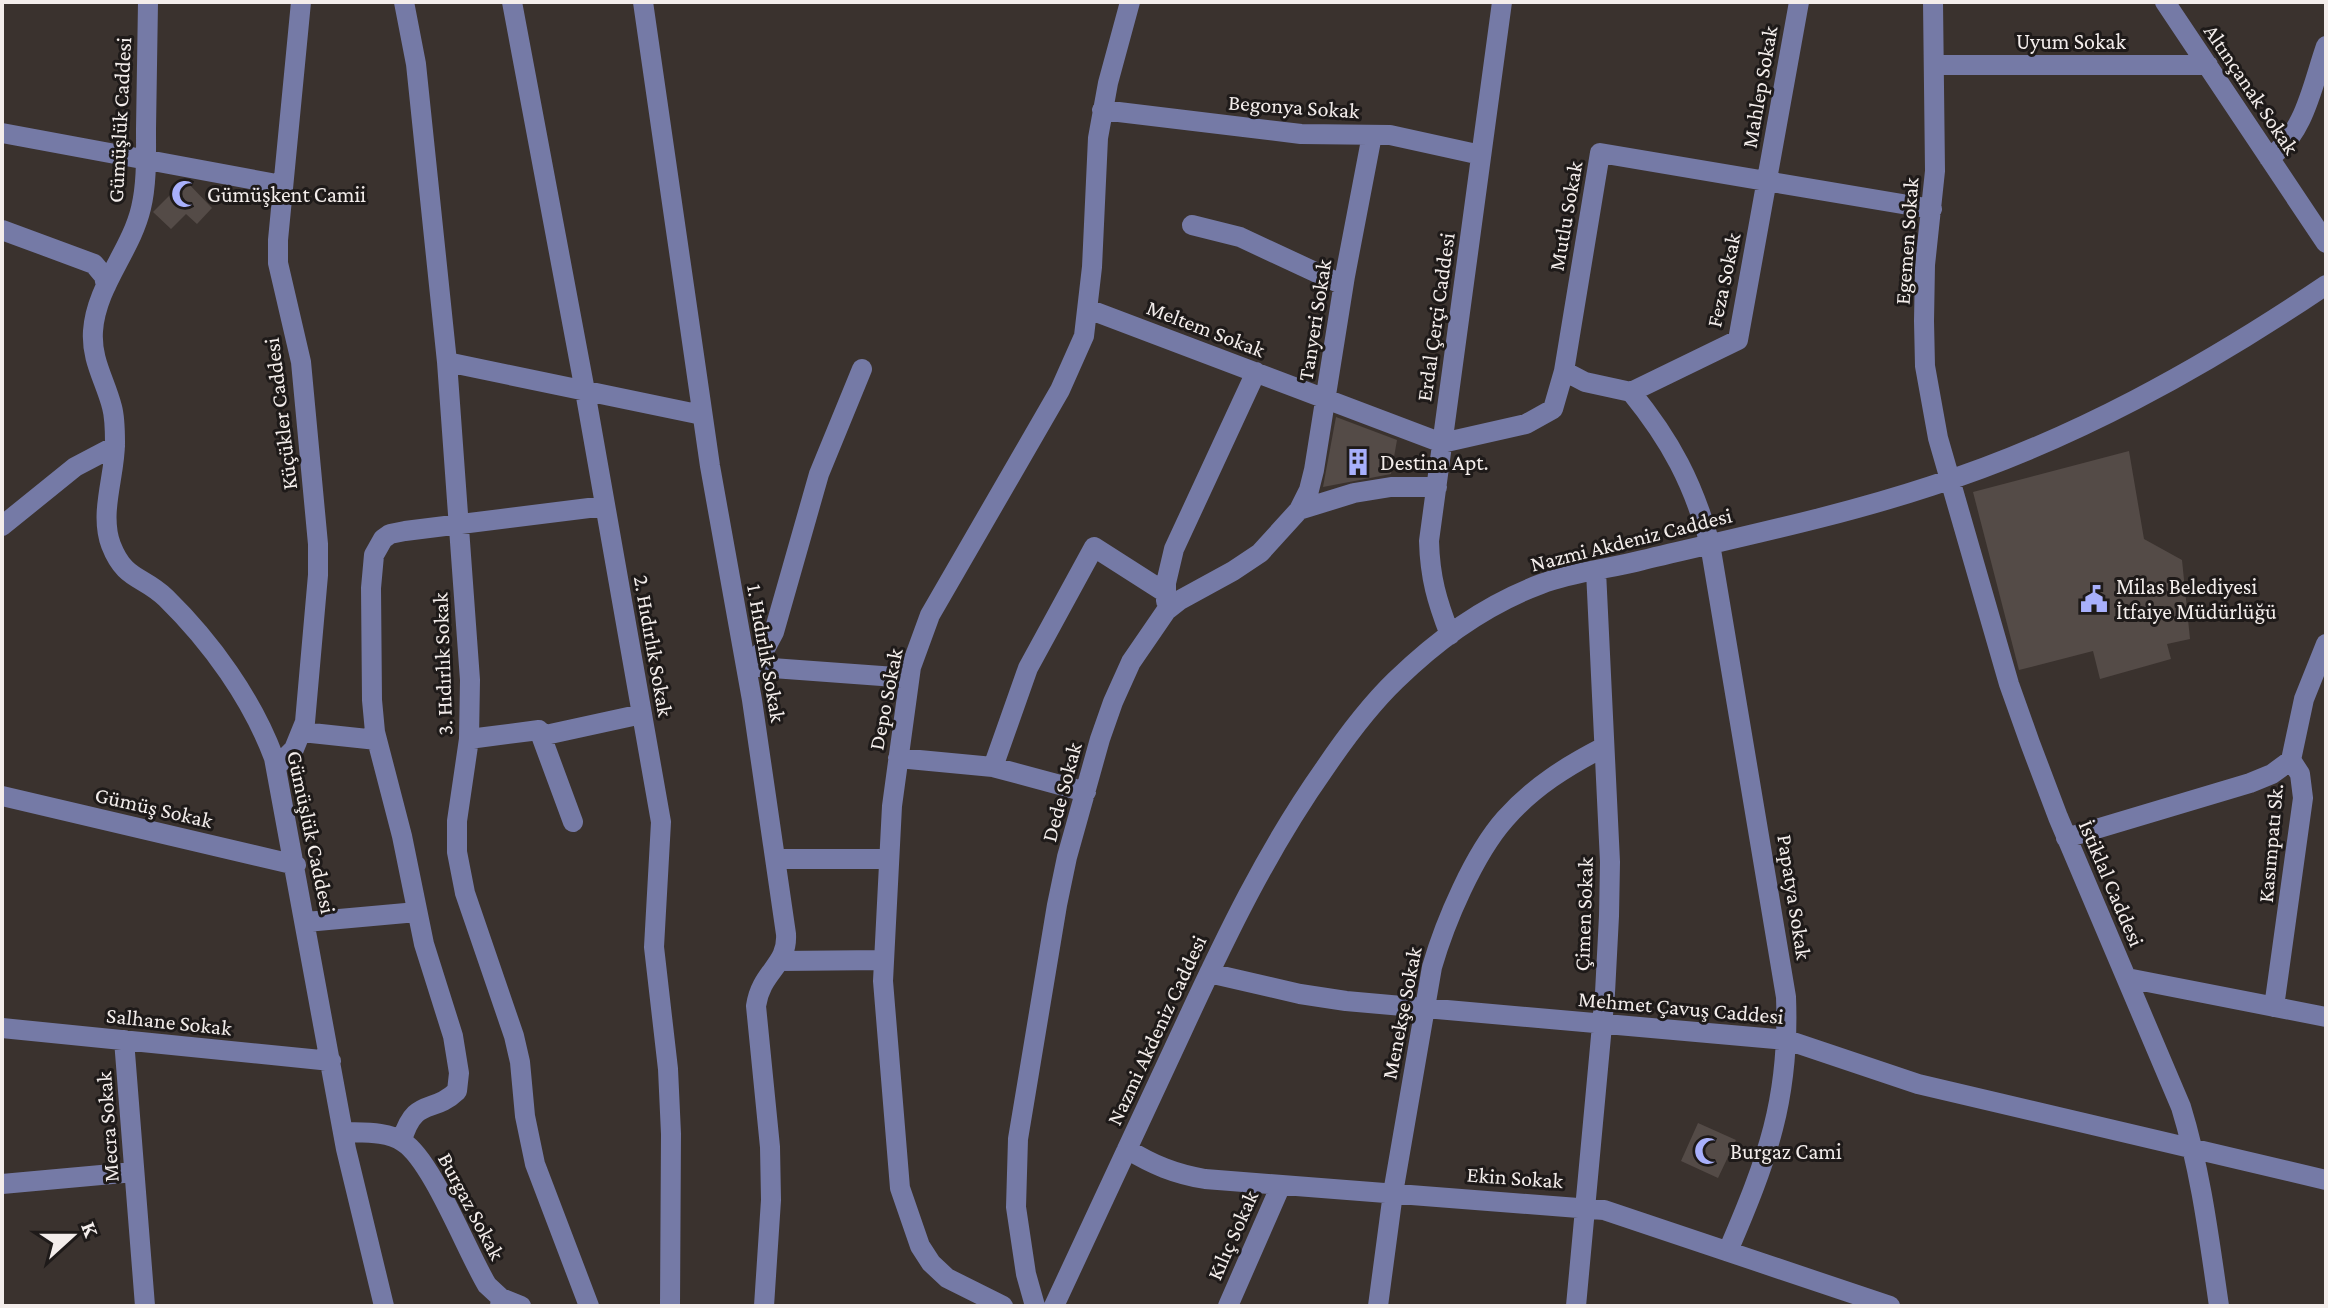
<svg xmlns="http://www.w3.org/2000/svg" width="2328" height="1308" viewBox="0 0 2328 1308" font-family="'Crimson Pro',serif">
<rect width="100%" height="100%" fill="#3a322e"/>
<path fill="#544b47" d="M185,180L212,208L197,224L186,214L171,229L153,212Z
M1336,417L1397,440L1391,474L1323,487Z
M2129,451L2144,539L2182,560L2190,639L2167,644L2171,659L2100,679L2093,651L2019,670L1973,492Z
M1698,1123L1736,1140L1718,1178L1681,1161Z"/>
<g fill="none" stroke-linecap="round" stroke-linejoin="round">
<path stroke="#757aa6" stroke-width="20" d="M148,2C147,44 147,87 146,129C146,155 147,183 141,208C131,251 96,286 93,331C91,360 105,380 112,407C115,418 115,431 115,443C115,476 99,513 111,545C125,581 142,575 166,598C211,642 252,699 274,758L346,1149L384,1306
M404,2L416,64L447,362L470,680L469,739L457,821V852L465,893L514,1036L520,1062L525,1116L535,1164L589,1306
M512,2L585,391L661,822L654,947L668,1069L671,1134L670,1306
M643,2L710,466L752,700L786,934C788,966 761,971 756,1006L770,1147L771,1200L764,1306
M1933,2L1935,171L1925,265L1924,321L1925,366L1938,438L2009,684L2030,743L2058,817L2181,1107C2201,1172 2209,1238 2219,1306
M2165,2L2326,243
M1934,65H2208
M1102,110L1301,134L1390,135L1481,155
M2,133L282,185
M2269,158C2305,133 2312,86 2326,46
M1192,225L1240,237L1343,285
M2,230L94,264L104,276L106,286
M1088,309L1442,443L1526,424L1553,409L1564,371L1600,153L1932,209
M447,362L702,415
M1564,371L1585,382L1631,392
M1299,510L1309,490L1314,470L1345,276L1372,135
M2,526L75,467L115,446
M1166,601V583L1174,549L1256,372
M1450,635C1437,601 1430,578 1429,541L1502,2
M746,666L765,649L774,632L819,474L862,369
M746,666L909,678
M302,732L377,740
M541,736L642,714
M469,739L539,730L573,822
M898,758L993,767L1086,792
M277,766L294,749L305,722L318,575V544L301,362L278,263V240L301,2
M993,767L1028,668L1094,547L1166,593
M2,796L296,865
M2066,838L2250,783L2272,774L2291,760
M775,859H889
M306,922L417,912
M780,961L884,960
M1209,973L1300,994L1346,1001L1787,1040L1918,1084L2326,1180
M2127,978L2326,1017
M2274,1007L2303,798L2300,774L2291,760L2304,699L2326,644
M2,1028L331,1061
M124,1040L145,1306
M343,1132C362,1133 387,1131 403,1142C432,1160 467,1252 487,1285L501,1298L500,1306
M402,1140C415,1096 432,1115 457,1091L459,1073L453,1036L424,944L402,836L375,732L372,700L371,588L374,555L383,539L390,534L405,531L605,506
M1127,1149C1153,1165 1175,1174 1205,1179L1604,1210L1890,1306
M2,1184L134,1172
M1728,1251C1767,1160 1790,1099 1786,997L1710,544C1693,483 1671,441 1631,392L1738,340L1799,2
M501,1298L521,1306
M1003,1306L947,1278L931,1263L920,1246L900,1188L883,981L892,806L911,667L930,615L1060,390L1084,336L1092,267L1098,138L1108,83L1130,2
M1035,1306L1026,1274L1016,1207L1018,1139L1057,905L1067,857L1100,739L1113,702L1131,662L1166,611L1180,600L1233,571L1260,553L1299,510L1354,493L1391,487H1437
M1054,1306C1097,1214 1140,1121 1183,1029C1225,938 1267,850 1325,768C1346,737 1369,706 1396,680C1437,640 1487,604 1541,584C1573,572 1609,569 1643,560C1739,537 1837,517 1931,486C2072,441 2203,368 2326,285
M1228,1306L1281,1185
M1378,1306L1393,1193L1432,967C1445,922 1474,854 1505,819C1533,787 1567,766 1604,747
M1576,1306L1605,993L1609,916L1610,862L1596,571"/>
</g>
<defs>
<g id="mosque-bare" transform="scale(2.16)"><path d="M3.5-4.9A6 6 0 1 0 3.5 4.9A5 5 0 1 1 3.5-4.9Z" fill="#a8b0fc" stroke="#1e1a19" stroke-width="2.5" paint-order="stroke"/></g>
<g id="building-bare" transform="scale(2.16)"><path d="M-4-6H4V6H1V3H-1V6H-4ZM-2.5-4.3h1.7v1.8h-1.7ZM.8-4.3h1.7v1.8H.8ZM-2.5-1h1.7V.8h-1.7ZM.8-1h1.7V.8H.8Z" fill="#a8b0fc" stroke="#1e1a19" stroke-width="2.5" paint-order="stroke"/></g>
<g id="civic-bare" transform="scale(2.16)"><path d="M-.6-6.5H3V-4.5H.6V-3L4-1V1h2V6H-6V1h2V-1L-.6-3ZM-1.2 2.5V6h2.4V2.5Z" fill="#a8b0fc" stroke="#1e1a19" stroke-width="2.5" paint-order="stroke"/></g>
</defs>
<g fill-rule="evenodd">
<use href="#mosque-bare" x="185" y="194"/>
<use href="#building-bare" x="1358" y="462"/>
<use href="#civic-bare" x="2094" y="599"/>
<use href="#mosque-bare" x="1708" y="1151"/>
</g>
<g text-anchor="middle" stroke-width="6" stroke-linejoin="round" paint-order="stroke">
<g font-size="22" fill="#f3edeb" stroke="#1e1a19">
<text x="2071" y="49">Uyum Sokak</text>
<text transform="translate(1759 87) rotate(-80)" y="8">Mahlep Sokak</text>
<text transform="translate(2252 89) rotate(56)" y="8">Altınçanak Sokak</text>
<text transform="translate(1294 106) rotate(4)" y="8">Begonya Sokak</text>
<text transform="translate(119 120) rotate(-87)" y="8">Gümüşlük Caddesi</text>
<text transform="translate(1565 216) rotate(-80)" y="8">Mutlu Sokak</text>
<text transform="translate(1906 241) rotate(-86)" y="8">Egemen Sokak</text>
<text transform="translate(1723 280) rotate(-78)" y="8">Feza Sokak</text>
<text transform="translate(1435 317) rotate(-82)" y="8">Erdal Çerçi Caddesi</text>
<text transform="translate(1314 320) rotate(-81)" y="8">Tanyeri Sokak</text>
<text transform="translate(1206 328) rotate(21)" y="8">Meltem Sokak</text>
<text transform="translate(280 414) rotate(-97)" y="8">Küçükler Caddesi</text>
<text transform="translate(1631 539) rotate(-14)" y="8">Nazmi Akdeniz Caddesi</text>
<text transform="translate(654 646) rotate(80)" y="8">2. Hıdırlık Sokak</text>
<text transform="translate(767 653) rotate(80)" y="8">1. Hıdırlık Sokak</text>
<text transform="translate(442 664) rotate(-92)" y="8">3. Hıdırlık Sokak</text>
<text transform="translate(885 699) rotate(-79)" y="8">Depo Sokak</text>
<text transform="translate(1061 792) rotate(-75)" y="8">Dede Sokak</text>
<text transform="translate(154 807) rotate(13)" y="8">Gümüş Sokak</text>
<text transform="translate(312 832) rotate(78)" y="8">Gümüşlük Caddesi</text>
<text transform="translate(2270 843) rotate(-85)" y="8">Kasımpatı Sk.</text>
<text transform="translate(2112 883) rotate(67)" y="8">İstiklal Caddesi</text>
<text transform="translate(1795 897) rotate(81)" y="8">Papatya Sokak</text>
<text transform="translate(1583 914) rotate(-88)" y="8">Çimen Sokak</text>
<text transform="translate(1681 1007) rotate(5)" y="8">Mehmet Çavuş Caddesi</text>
<text transform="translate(1401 1013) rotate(-79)" y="8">Menekşe Sokak</text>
<text transform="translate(169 1021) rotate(6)" y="8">Salhane Sokak</text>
<text transform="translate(1156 1030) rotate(-65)" y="8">Nazmi Akdeniz Caddesi</text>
<text transform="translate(107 1127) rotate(-94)" y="8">Mecra Sokak</text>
<text transform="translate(1515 1177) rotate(4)" y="8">Ekin Sokak</text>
<text transform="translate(472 1206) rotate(62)" y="8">Burgaz Sokak</text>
<text transform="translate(1232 1235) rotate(-66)" y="8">Kılıç Sokak</text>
</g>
<g font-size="22" fill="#f3edeb" stroke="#1e1a19" text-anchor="start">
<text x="207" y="202">Gümüşkent Camii</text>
<text x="1380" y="470">Destina Apt.</text>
<text x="2116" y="594">Milas Belediyesi<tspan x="2116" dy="25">İtfaiye Müdürlüğü</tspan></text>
<text x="1730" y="1159">Burgaz Cami</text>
</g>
</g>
<rect width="2328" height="1308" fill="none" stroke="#f3edeb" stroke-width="8"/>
<g transform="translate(72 1236) rotate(69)" stroke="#1e1a19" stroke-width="6" paint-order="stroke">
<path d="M0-6L14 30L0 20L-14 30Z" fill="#f3edeb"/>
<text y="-12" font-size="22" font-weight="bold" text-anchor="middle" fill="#f3edeb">K</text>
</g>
</svg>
